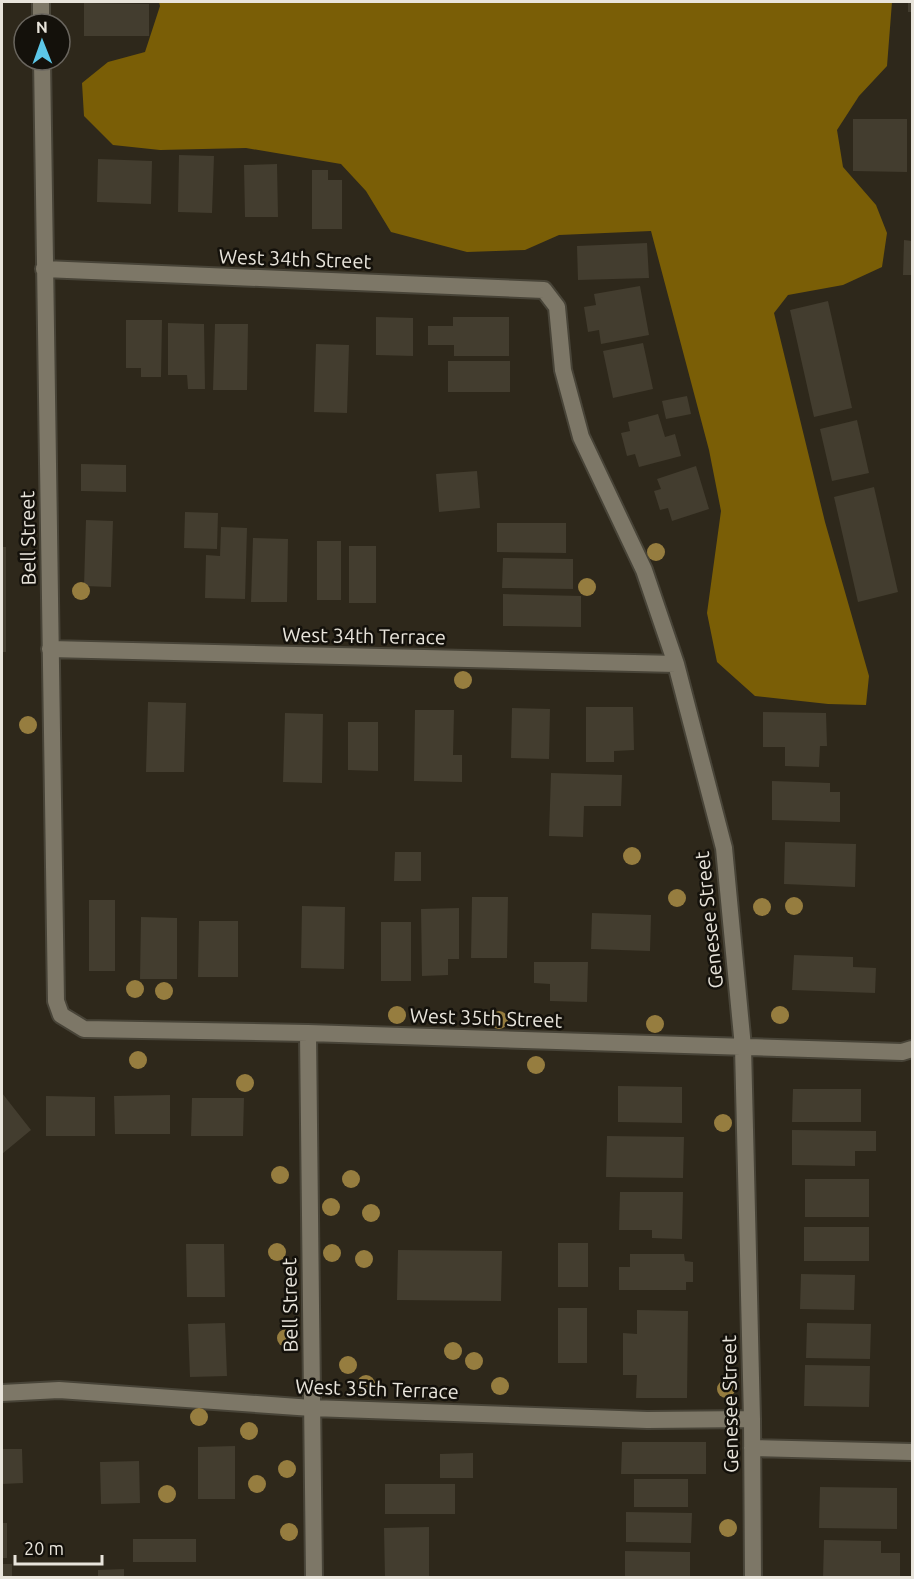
<svg xmlns="http://www.w3.org/2000/svg" width="914" height="1579" viewBox="0 0 914 1579" font-family="Ubuntu,sans-serif">
<rect width="100%" height="100%" fill="#2e281b"/>
<path fill="#7a5e06" d="M159,2H892L887,66L859,96L837,130L843,167L876,205L887,233L882,267L843,285L788,295L774,313L825,522L869,676L866,705L828,704L755,696L717,662L707,613L721,511L709,450L651,231L559,235L525,250L467,252L391,232L366,191L341,164L246,148L160,150L113,145L84,116L82,83L108,62L145,52L160,6Z"/>
<path fill="#433d2f" d="M908,2H912V12H908Z
M84,3L149,4V36H84Z
M853,119H907V172L853,171Z
M179,155L214,156L212,213L178,212Z
M98,159L152,161L151,204L97,202Z
M277,164L278,217H245L244,165Z
M312,170H328V180H342V229H312Z
M904,240L912,241V275H903Z
M647,243L649,278L578,280L577,246Z
M640,286L649,335L601,344L599,330L588,332L584,307L596,305L594,294Z
M828,301L852,408L814,417L790,310Z
M376,317L413,318V356L376,355Z
M453,317H509V356H454V345H428V326H453Z
M126,320H162L161,377H141V368H126Z
M168,323L204,324L205,389H188L187,375H168Z
M215,324H248L247,390H213Z
M643,343L653,389L613,398L603,351Z
M316,344L349,345L347,413L314,412Z
M448,361H510V392H448Z
M687,396L691,414L666,419L662,401Z
M658,414L665,437L675,434L681,456L639,467L635,454L627,456L621,433L630,431L628,422Z
M857,420L869,473L832,481L820,429Z
M81,464L126,465V492L81,491Z
M696,466L709,509L672,521L668,508L660,510L654,491L661,489L657,479Z
M477,471L480,508L439,512L436,474Z
M874,487L898,592L858,602L834,497Z
M185,512L218,513L217,549L184,548Z
M86,520L113,521L111,587L84,586Z
M497,523H566V553L497,552Z
M221,527L247,528L245,599L205,598L206,555L220,556Z
M253,538L288,539L287,602H251Z
M317,541H341V600H317Z
M349,546H376V603H349Z
M2,547H6V652H2Z
M503,558L573,559V589L502,588Z
M503,594L581,596V627L503,626Z
M148,702L186,703L184,772H146Z
M586,707H633L634,750L614,751V762H586Z
M512,708L550,709L549,759L511,758Z
M415,710H454L453,755H462V782L414,781Z
M763,712L826,713L827,746H820L819,767L785,766V747H763Z
M285,713L323,714L322,783L283,782Z
M348,722H378V771L348,770Z
M551,773L622,775L621,806H584L583,837L549,836Z
M772,781L830,783V792H840V822L772,820Z
M785,842L856,844L855,887L784,884Z
M395,852H421V881H394Z
M472,897H508L507,958H471Z
M89,900H115V971H89Z
M302,906L345,907L344,969L301,968Z
M459,908V959H448V975L422,976L421,909Z
M592,913L651,915L650,951L591,949Z
M141,917L177,918V979H140Z
M199,921H238V977H198Z
M381,922H411V981H381Z
M794,955L853,957V967L876,968L875,993L792,990Z
M534,962H588L587,1002L550,1001V984L534,983Z
M618,1086L682,1087V1123L618,1122Z
M793,1089H861V1122H792Z
M2,1093L31,1130L2,1154Z
M170,1095V1134H115L114,1096Z
M46,1096L95,1097V1136H46Z
M192,1098H244L243,1136H191Z
M792,1130L876,1131V1151H855V1166L792,1165Z
M607,1136L684,1137L683,1178L606,1177Z
M805,1179H869V1217H805Z
M620,1192H683L682,1239L652,1238V1230H619Z
M804,1227H869V1261H804Z
M558,1243H588V1287H558Z
M186,1244H224L225,1297H187Z
M398,1250L502,1251L501,1301L397,1300Z
M630,1254H684L685,1261L693,1262V1282H686V1290H619V1267H630Z
M801,1274L855,1275L854,1310L800,1309Z
M558,1308H587V1363H558Z
M637,1310L688,1311L687,1398H636L637,1375H623V1333L637,1334Z
M225,1323L227,1376L190,1377L188,1324Z
M807,1323L871,1324L870,1359L806,1358Z
M805,1365L870,1366L869,1407L804,1406Z
M622,1442H706V1474H621Z
M235,1446V1499H198V1447Z
M2,1449H22L23,1483L2,1484Z
M473,1453V1478H440V1454Z
M139,1461L140,1503L101,1504L100,1462Z
M634,1479H688V1507H634Z
M385,1484H455V1514H385Z
M820,1487L897,1488V1529L819,1528Z
M626,1512L692,1513L691,1543L626,1542Z
M2,1523H7V1558H2Z
M429,1527V1578H385L384,1528Z
M133,1539H196V1562H133Z
M824,1540L881,1541V1553H900V1578H823Z
M625,1551L690,1552V1578H625Z
M2,1564H12V1578H2Z
M124,1569V1578H98V1570Z"/>
<g fill="none" stroke-linecap="round" stroke-linejoin="round">
<g stroke="#484438" stroke-width="20">
<path id="minor" d="M41,2V24
M42,60L56,1001L61,1015L84,1029L308,1033L902,1052L912,1049
M44,269L544,290L557,307L563,370L581,437L644,570L676,664L724,848L743,1047L752,1419L753,1578
M50,649L676,664
M308,1033L314,1578
M2,1393L59,1390L312,1408L647,1420L752,1419
M752,1448L912,1452"/>
</g>
<use href="#minor" stroke="#7d7767" stroke-width="16"/>
</g>
<g fill="#967d3f">
<circle cx="656" cy="552" r="9"/>
<circle cx="587" cy="587" r="9"/>
<circle cx="81" cy="591" r="9"/>
<circle cx="463" cy="680" r="9"/>
<circle cx="28" cy="725" r="9"/>
<circle cx="632" cy="856" r="9"/>
<circle cx="677" cy="898" r="9"/>
<circle cx="794" cy="906" r="9"/>
<circle cx="762" cy="907" r="9"/>
<circle cx="135" cy="989" r="9"/>
<circle cx="164" cy="991" r="9"/>
<circle cx="397" cy="1015" r="9"/>
<circle cx="780" cy="1015" r="9"/>
<circle cx="499" cy="1020" r="9"/>
<circle cx="655" cy="1024" r="9"/>
<circle cx="138" cy="1060" r="9"/>
<circle cx="536" cy="1065" r="9"/>
<circle cx="245" cy="1083" r="9"/>
<circle cx="723" cy="1123" r="9"/>
<circle cx="280" cy="1175" r="9"/>
<circle cx="351" cy="1179" r="9"/>
<circle cx="331" cy="1207" r="9"/>
<circle cx="371" cy="1213" r="9"/>
<circle cx="277" cy="1252" r="9"/>
<circle cx="332" cy="1253" r="9"/>
<circle cx="364" cy="1259" r="9"/>
<circle cx="286" cy="1338" r="9"/>
<circle cx="453" cy="1351" r="9"/>
<circle cx="474" cy="1361" r="9"/>
<circle cx="348" cy="1365" r="9"/>
<circle cx="366" cy="1384" r="9"/>
<circle cx="500" cy="1386" r="9"/>
<circle cx="726" cy="1389" r="9"/>
<circle cx="199" cy="1417" r="9"/>
<circle cx="249" cy="1431" r="9"/>
<circle cx="287" cy="1469" r="9"/>
<circle cx="257" cy="1484" r="9"/>
<circle cx="167" cy="1494" r="9"/>
<circle cx="728" cy="1528" r="9"/>
<circle cx="289" cy="1532" r="9"/>
</g>
<g text-anchor="middle" stroke-width="5" stroke-linejoin="round" paint-order="stroke">
<g font-size="20" fill="#e8e4db" stroke="#14110b">
<text transform="translate(295 259) rotate(2)" y="7">West 34th Street</text>
<text transform="translate(28 538) rotate(-91)" y="7">Bell Street</text>
<text transform="translate(364 636) rotate(1)" y="7">West 34th Terrace</text>
<text transform="translate(709 920) rotate(-96)" y="7">Genesee Street</text>
<text transform="translate(486 1018) rotate(2)" y="7">West 35th Street</text>
<text transform="translate(290 1305) rotate(-91)" y="7">Bell Street</text>
<text transform="translate(377 1389) rotate(2)" y="7">West 35th Terrace</text>
<text transform="translate(730 1404) rotate(-91)" y="7">Genesee Street</text>
</g>
</g>
<rect width="914" height="1579" fill="none" stroke="#e8e4db" stroke-width="6"/>
<g transform="translate(42 42) rotate(359)"><circle r="28" fill="#14110b" stroke="#69655e" stroke-width="1.5"/>
<path d="M0-4.5L10 22L0 15L-10 22Z" fill="#5cc7e8"/>
<text y="-9" font-size="16" font-weight="bold" text-anchor="middle" fill="#e8e4db">N</text>
</g>
<path d="M15 1555v9h87v-9" fill="none" stroke="#e8e4db" stroke-width="3"/>
<text x="24" y="1555" font-size="18" fill="#e8e4db" stroke="#14110b" stroke-width="4.5" paint-order="stroke">20 m</text>
</svg>
